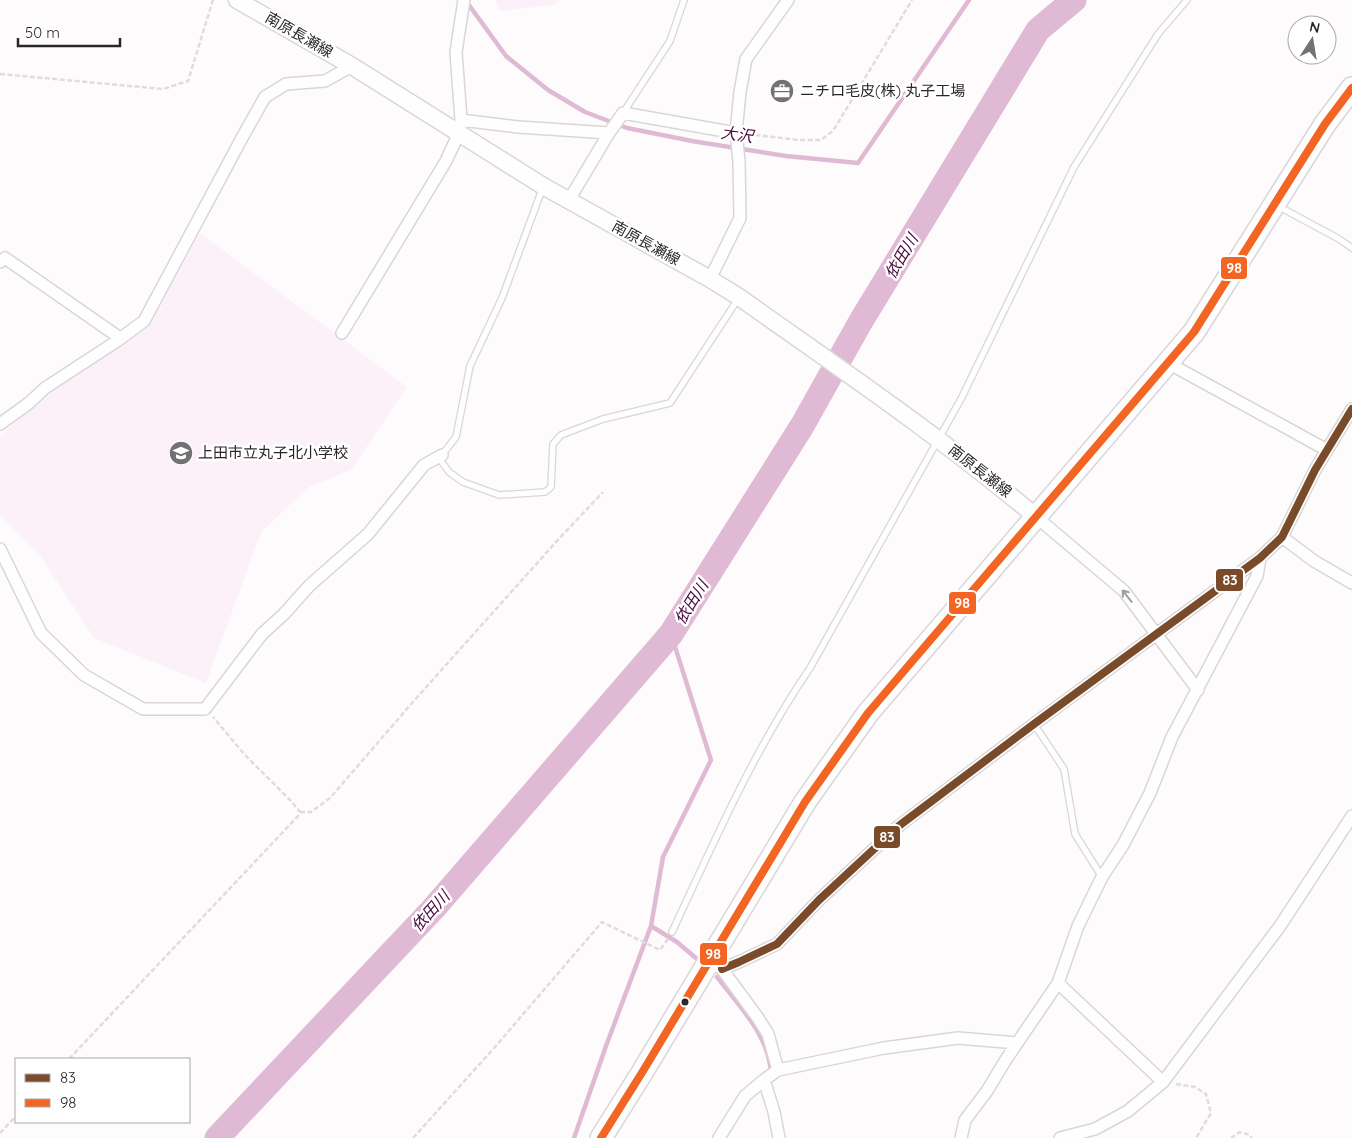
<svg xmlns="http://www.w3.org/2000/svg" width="1352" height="1138" viewBox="0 0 1352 1138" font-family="Quicksand,'Noto Sans JP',sans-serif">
<rect width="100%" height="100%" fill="#fdfbfc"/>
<path fill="#fcf1f8" d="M495,0H560L553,5L500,11Z
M200,233L407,387L351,470L309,487L261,532L206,683L94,638L39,554L0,515V436L47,394L150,325Z"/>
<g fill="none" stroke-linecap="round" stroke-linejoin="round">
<path stroke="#e0bad4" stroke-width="4.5" d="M466,1L506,56L548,90L585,112L627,128L692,141L786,156L858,163L969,0
M651,926L677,942L697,959
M717,977C739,1006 769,1035 771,1073
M574,1138L606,1046L651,926L663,857L711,760L671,634"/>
<path stroke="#e0bad4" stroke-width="25" d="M217,1138L433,909L671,634L802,426L861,321L1038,30L1074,0"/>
<g stroke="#d9d6d8" stroke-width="8">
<path id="lane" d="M623,113L670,41L684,0
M543,187L502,298L470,366L456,437L442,455L441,461L449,472L463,482L499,495L545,492L551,487L553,444L561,435L603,419L670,403L738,299
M1278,206L1339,239L1352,248
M1034,724L1064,769L1075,834L1102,877
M672,932C714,842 754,750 810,668L961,399L1074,167L1158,34L1187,0"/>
</g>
<g stroke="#d9d6d8" stroke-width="14">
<path id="street" d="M461,120L518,127L609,133
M569,200L609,133L623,113L736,133
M0,262L5,258L120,338
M710,279L740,218L739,161L736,133L740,92L746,59L788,0
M342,333L446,161L459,133L461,120L456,52L464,0
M1168,363L1327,450
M0,424L29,403L45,388L117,341L144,321L243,136L265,97L286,84L325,81L352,66
M1035,516L1124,591L1198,690
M1282,537L1314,561L1352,583
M0,549L41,633L84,675L143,709H205L262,634L284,614L309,586L368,534L424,465L442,455
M717,966L722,969L758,1018L768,1034L778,1070
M722,969L739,962L777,944L819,900L900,825L1034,724L1260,558L1282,537L1315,470L1352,409
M1058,983L1163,1082
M719,1138L745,1096L764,1080
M779,1138L774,1112L764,1080L778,1070L884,1048L958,1038L1017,1043
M961,1138L965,1120L987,1091L1005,1061L1058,983L1078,926L1102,877L1123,845L1150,793L1172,737L1257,576L1260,558
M1060,1138L1095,1129L1128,1111L1163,1082L1280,926L1352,816"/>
</g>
<g stroke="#d9d6d8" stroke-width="19">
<path id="secondary" d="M237,0L352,66L543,186L710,279L739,297C839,368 941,437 1035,516"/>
</g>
<g stroke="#d9d6d8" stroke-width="24">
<path id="highway" d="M601,1138L643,1071L805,802L868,713L1194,332L1325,124L1352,88"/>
</g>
<path stroke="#deddde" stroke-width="2.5" stroke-dasharray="5 2.5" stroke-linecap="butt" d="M0,74L163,89L188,81L213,0
M748,134L798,140H821L833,131L912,0
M300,812H311L330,798L412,703L555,543L603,492
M69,1059L299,815L300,812L292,802L245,755L213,717
M1176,1084L1195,1087L1206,1094L1211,1113L1196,1138
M0,1133L16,1116
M413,1138L495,1047L602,922L660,950L668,939
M1231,1138L1240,1132L1250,1135L1252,1138"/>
<use href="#lane" stroke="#fffeff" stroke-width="5.5"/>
<use href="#street" stroke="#fffeff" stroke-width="11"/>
<use href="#secondary" stroke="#fffeff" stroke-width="16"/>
<use href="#highway" stroke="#fffeff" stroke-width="21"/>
<g stroke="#fff" stroke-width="11">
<path id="bus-1" d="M722,969L739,962L777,944L819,900L900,825L1034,724L1260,558L1282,537L1315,470L1352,409"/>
</g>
<g stroke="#fff" stroke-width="11">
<path id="bus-2" d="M601,1138L643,1071L805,802L868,713L1194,332L1325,124L1352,88"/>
</g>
<use href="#bus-1" stroke="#7a4b2a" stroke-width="8"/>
<use href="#bus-2" stroke="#f26522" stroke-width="8"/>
</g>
<defs><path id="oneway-shaft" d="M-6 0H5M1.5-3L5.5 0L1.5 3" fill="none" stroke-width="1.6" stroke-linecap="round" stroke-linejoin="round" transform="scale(1.25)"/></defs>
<use stroke="#a09d9f" href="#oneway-shaft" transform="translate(1127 596) rotate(-128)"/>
<defs>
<g id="office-disc" transform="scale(1.25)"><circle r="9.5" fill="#747173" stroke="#fff"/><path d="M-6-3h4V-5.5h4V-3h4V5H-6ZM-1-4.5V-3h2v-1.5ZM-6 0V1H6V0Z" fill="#fff"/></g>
<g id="school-disc" transform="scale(1.25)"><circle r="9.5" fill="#747173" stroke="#fff"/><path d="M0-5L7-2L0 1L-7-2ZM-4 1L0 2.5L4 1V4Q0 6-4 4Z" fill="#fff"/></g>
</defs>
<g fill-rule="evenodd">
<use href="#office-disc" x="782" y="91"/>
<use href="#school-disc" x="181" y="453"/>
</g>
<circle fill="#2b2729" stroke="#fff" stroke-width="2" cx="685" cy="1002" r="4.5"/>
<g text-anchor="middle" stroke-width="5" stroke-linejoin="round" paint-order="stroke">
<g font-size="15" fill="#2b2729" stroke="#fff">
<text transform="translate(299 35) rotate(30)" y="5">南原長瀬線</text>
<text transform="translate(646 243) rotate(29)" y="5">南原長瀬線</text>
<text transform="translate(980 471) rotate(38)" y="5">南原長瀬線</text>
</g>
<g font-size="15" fill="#2b2729" stroke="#fff" text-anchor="start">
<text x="800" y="96">ニチロ毛皮(株) 丸子工場</text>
<text x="198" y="458">上田市立丸子北小学校</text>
</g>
<g font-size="16" font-style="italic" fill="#490b3d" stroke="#fff">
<text transform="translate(737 134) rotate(8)" y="6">大沢</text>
<text transform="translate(901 256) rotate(-59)" y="6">依田川</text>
<text transform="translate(691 602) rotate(-58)" y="6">依田川</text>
<text transform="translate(430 911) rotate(-48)" y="6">依田川</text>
</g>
</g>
<g stroke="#fff" stroke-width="2">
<rect x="1220" y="256" width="28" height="24" rx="5" fill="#f26522"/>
<rect x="1215" y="568" width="29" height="24" rx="5" fill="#7a4b2a"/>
<rect x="948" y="591" width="29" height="24" rx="5" fill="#f26522"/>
<rect x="873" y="825" width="28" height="24" rx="5" fill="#7a4b2a"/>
<rect x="699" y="942" width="29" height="24" rx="5" fill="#f26522"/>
</g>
<g font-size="14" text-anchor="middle" font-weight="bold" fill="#fff">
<text x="1234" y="273">98</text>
<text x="1230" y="585">83</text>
<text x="962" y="608">98</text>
<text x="887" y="842">83</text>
<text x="713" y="959">98</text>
</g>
<rect x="15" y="1058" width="175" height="65" fill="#ffffff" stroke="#aaa9a9"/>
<rect x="25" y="1074" width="25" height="8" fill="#7a4b2a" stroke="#aaa9a9"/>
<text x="60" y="1083" font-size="15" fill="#2b2729">83</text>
<rect x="25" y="1099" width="25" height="8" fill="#f26522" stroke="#aaa9a9"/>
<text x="60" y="1108" font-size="15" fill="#2b2729">98</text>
<g transform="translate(1312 40) rotate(12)"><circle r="24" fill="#ffffff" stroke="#aaa9a9"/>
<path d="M0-4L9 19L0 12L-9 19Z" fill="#747173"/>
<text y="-8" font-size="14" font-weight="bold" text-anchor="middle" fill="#2b2729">N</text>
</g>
<path d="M18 38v8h102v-8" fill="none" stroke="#2b2729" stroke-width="2.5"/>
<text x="25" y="38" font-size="15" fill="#2b2729" stroke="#ffffff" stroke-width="4" paint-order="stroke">50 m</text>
</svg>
